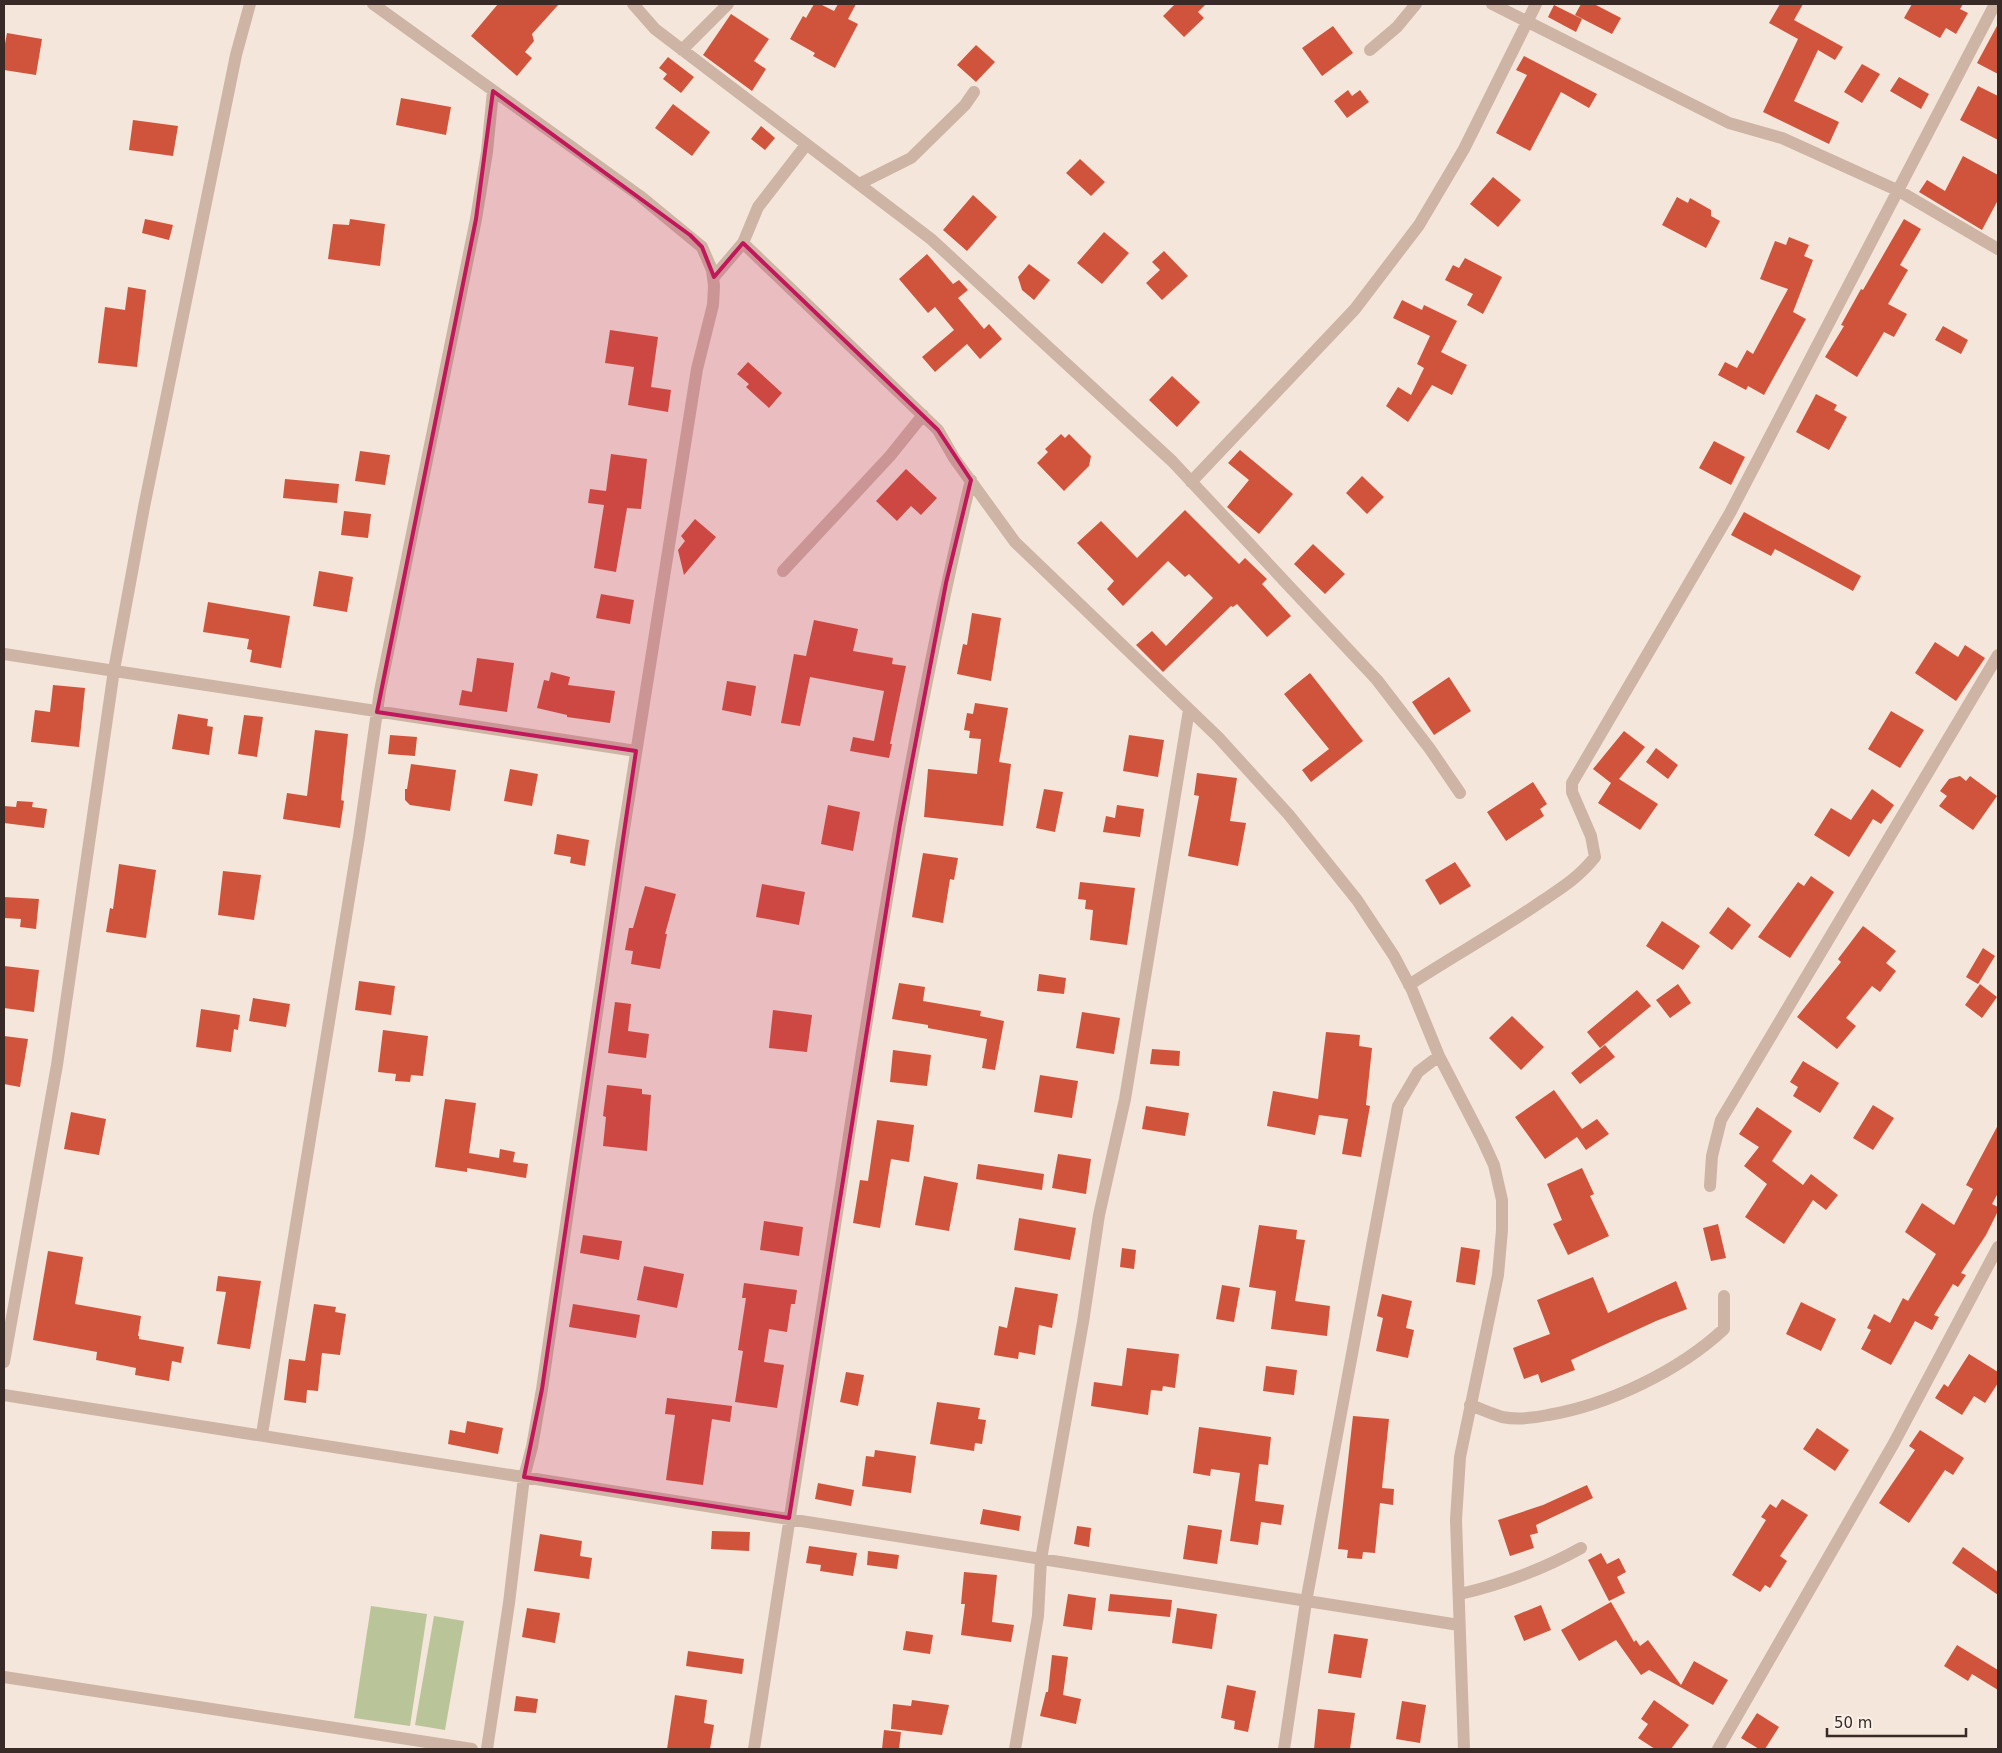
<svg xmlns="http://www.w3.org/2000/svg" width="2002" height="1753" viewBox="0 0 2002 1753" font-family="'DejaVu Sans',sans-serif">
<rect width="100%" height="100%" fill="#f4e6da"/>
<path fill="#b9c499" d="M371,1606L427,1614L410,1726L354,1718Z
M434,1616L464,1621L445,1730L415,1725Z"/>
<path fill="#d0543c" d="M498,4H559L532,34L534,41L525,52L532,58L517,76L471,36Z
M814,4H820L834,11L838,4H856L848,19L858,24L835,68L813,56L815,53L790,39L803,16L806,18Z
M1175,4H1206L1198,12L1204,18L1184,37L1163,16Z
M1581,4H1594L1621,18L1612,34L1575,15Z
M1780,4H1803L1794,20L1843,47L1835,60L1818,50L1794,101L1839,122L1829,144L1763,112L1798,39L1769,23Z
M1912,4H1963L1960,9L1968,13L1956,34L1946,28L1940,38L1904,18Z
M1554,5L1582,19L1576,32L1548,17Z
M731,14L769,39L754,61L766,69L752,91L703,55Z
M1998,24V74L1977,63Z
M1333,26L1353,53L1322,76L1302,48Z
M7,33L42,39L36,75L4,70V49Z
M976,45L995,62L976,82L957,65Z
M1524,56L1597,94L1589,108L1561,92L1530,151L1496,133L1527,75L1516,70Z
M668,57L694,77L681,93L663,79L667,74L659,68Z
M1862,64L1880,74L1862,103L1844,92Z
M1899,77L1929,94L1921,109L1890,91Z
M1978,86L1998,96V140L1960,120Z
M1348,90L1352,96L1360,90L1369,102L1347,118L1334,101Z
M401,98L451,107L446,135L396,125Z
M673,104L710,132L692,156L655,128Z
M133,120L178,126L173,156L129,150Z
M761,126L775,138L765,150L751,139Z
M1963,156L1998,175V200L1982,230L1919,192L1927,180L1945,191Z
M1080,159L1105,182L1091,196L1066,173Z
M1493,177L1521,200L1498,227L1470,204Z
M973,195L997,217L967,251L943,230Z
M1677,197L1688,203L1690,198L1711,210V216L1720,221L1706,248L1662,225Z
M145,219L173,225L169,240L142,233Z
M350,219L385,224L380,266L328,259L333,224L349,225Z
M1904,219L1921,229L1900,265L1908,270L1888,304L1907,314L1894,337L1884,332L1857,377L1825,357L1844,326L1841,325L1861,289L1863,290Z
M1104,232L1129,253L1102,284L1077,263Z
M1789,237L1809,245L1804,256L1813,260L1793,312L1806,319L1764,395L1748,386L1746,390L1718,375L1725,362L1737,368L1747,350L1753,354L1788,289L1760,279L1775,241L1786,245Z
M1164,251L1188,276L1162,300L1146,283L1160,270L1152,262Z
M927,254L953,284L959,280L968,290L958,298L984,329L989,324L1002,339L980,359L967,344L935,372L922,357L954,330L935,307L928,313L899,279Z
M1465,258L1502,277L1483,314L1467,305L1473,294L1445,280L1453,265L1459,268Z
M1029,264L1050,280L1034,300L1022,290L1018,277Z
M128,287L146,290L137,367L98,363L105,307L125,310Z
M1402,300L1422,310L1424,305L1457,321L1441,352L1467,365L1452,395L1432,385L1408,422L1386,406L1398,387L1411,395L1424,368L1417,364L1430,336L1393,318Z
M1943,326L1968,340L1961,354L1935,340Z
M610,330L658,337L651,387L671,390L668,412L628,405L634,367L605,363Z
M748,362L782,393L769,408L746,387L749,384L737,374Z
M1172,376L1200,402L1177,427L1149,400Z
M1816,394L1837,405L1834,410L1847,417L1829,450L1796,432Z
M1061,434L1065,438L1069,434L1091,456L1089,466L1064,491L1037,463L1048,452L1045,449Z
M1714,441L1745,457L1731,485L1699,468Z
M1240,450L1293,494L1259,534L1227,507L1249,480L1228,463Z
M360,451L390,455L385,485L355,481Z
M611,454L647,459L641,509L627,508L616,572L594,568L604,505L588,503L590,489L606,491Z
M906,469L937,498L921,515L911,506L897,521L876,501Z
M1362,476L1384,497L1367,514L1346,493Z
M285,479L339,484L337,503L283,498Z
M1185,510L1239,564L1245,558L1267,579L1262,584L1291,616L1267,637L1237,604L1233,607L1231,606L1163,672L1136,645L1152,631L1166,646L1213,598L1189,574L1185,577L1168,561L1123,606L1107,589L1114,581L1077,543L1101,521L1137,558Z
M344,511L371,514L368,538L341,535Z
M1744,512L1861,576L1853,591L1775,549L1771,556L1731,535Z
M695,519L716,537L684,575L678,550L685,541L681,536Z
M1313,544L1345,574L1325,594L1294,564Z
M319,571L353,577L347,612L313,606Z
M601,594L634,600L630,624L596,618Z
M208,602L290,616L281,668L250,662L252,650L247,649L249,639L203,632Z
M972,613L1001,618L991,681L957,674L963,644L967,645Z
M814,620L858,629L853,651L893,658L892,664L906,666L890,744H892L889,758L850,751L853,737L874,741L884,691L810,677L800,726L781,723L794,654L806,656Z
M1935,642L1958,657L1965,645L1985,658L1956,701L1915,673Z
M477,658L514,663L507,712L459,705L462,690L472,692Z
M551,672L570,677L568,685L615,691L610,723L567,717V715L537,708L544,680L549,681Z
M1310,673L1363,741L1311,782L1302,770L1329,749L1284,694Z
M1449,677L1471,711L1434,735L1412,702Z
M727,681L756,686L751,716L722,710Z
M53,685L85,688L79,747L31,742L35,710L50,712Z
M975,703L1008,708L999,762L1011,764L1003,826L924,817L928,769L977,774L981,739L969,738L970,731L964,730L967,713L973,714Z
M1891,711L1924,730L1900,768L1868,749Z
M178,714L208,719L207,726L213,727L209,755L172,749Z
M244,715L263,717L257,757L238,754Z
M315,730L348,734L341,800L344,801L340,828L283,819L287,793L307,796Z
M1624,731L1645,747L1619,779L1658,804L1640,830L1598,803L1611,783L1593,769Z
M390,735L417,737L415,756L388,754Z
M1129,735L1164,740L1158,777L1123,771Z
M1656,748L1678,765L1668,779L1646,762Z
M411,764L456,770L450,811L410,805L405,800V789H407Z
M510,769L538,774L532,806L504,801Z
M1197,773L1237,778L1230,821L1246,823L1238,866L1188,856L1199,796L1194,795Z
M1960,776L1966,781L1970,776L1997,796L1973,830L1939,806L1947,796L1940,791L1949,779Z
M1533,782L1547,804L1540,809L1544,816L1506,841L1487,812Z
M1044,789L1063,792L1055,832L1036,828Z
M1872,789L1894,805L1881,824L1873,819L1849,857L1814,835L1831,808L1851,820Z
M17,801L33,802L32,807L47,809L44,828L4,823V806L16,807Z
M828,805L860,812L853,851L821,844Z
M1117,805L1144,809L1140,837L1103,832L1106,816L1115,818Z
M557,834L589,840L585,866L570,863L571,857L554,854Z
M923,853L958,858L954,880L950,879L943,923L912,917Z
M1455,862L1471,886L1440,905L1425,880Z
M119,864L156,870L146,938L106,932L110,908L113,909Z
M223,871L261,875L254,920L218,915Z
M1811,876L1834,892L1790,958L1758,937L1798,882L1804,886Z
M1080,882L1135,888L1127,945L1090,940L1093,910L1085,909L1086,900L1078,899Z
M762,884L805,892L799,925L756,917Z
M645,886L676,894L665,934H667L660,969L631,964L633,951L625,950L629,928H633Z
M4,897L39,899L36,929L20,927L21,919L4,918Z
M1728,907L1751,925L1732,950L1709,933Z
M1662,921L1700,946L1683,970L1646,946Z
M1863,926L1896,951L1886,963L1896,971L1880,992L1872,986L1846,1018L1856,1026L1837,1049L1797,1017L1841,962L1838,959Z
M1983,948L1995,956L1978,984L1966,977Z
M4,966L39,970L34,1012L4,1008Z
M1039,974L1066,978L1064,994L1037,991Z
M359,981L395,986L391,1015L355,1010Z
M899,983L925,987L923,1001L981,1011L980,1016L1004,1021L995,1070L982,1068L987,1039L928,1028V1025L892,1019Z
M1678,984L1691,1003L1670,1018L1656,1000Z
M1980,984L1997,997L1982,1018L1965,1005Z
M1637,990L1651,1006L1600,1048L1587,1032Z
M253,998L290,1004L286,1027L249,1021Z
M615,1002L631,1004L628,1031L649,1034L646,1058L608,1053Z
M201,1009L240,1015L238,1030L234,1029L231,1052L196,1047Z
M773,1010L812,1015L807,1052L769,1048Z
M1082,1012L1120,1018L1114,1054L1076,1048Z
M1512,1016L1544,1047L1521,1070L1489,1038Z
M383,1030L428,1036L423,1076L411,1075L410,1082L395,1081L396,1074L378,1072Z
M1326,1032L1360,1035L1359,1046L1372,1048L1366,1105L1370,1106L1361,1157L1342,1154L1348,1119L1319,1115L1315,1135L1267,1126L1273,1091L1318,1099Z
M4,1036L28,1039L20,1087L4,1084Z
M1605,1045L1615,1057L1580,1084L1571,1073Z
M1152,1049L1180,1051L1179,1066L1150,1064Z
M893,1050L931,1055L927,1086L890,1082Z
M1803,1061L1839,1083L1820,1113L1793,1096L1798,1087L1790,1082Z
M1040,1075L1078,1081L1072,1118L1034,1112Z
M607,1085L642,1089V1094L651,1095L647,1151L603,1146L606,1117L603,1116Z
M1554,1090L1582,1129L1597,1119L1609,1134L1586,1150L1577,1137L1545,1159L1515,1117Z
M445,1099L476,1103L469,1153L499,1158L500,1149L515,1152L513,1162L528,1164L526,1178L467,1168V1172L435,1167Z
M1873,1105L1894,1118L1873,1150L1853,1138Z
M1146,1106L1189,1113L1185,1136L1142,1129Z
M1757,1107L1792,1131L1772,1161L1803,1185L1811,1174L1838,1195L1826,1210L1813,1200L1784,1244L1745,1217L1767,1184L1744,1166L1759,1147L1739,1134Z
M71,1112L106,1119L99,1155L64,1149Z
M877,1120L914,1125L909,1162L891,1159L880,1228L853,1223L860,1180L868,1181Z
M1998,1125V1193L1992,1204L1998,1207V1211L1986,1235L1961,1273L1966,1275L1958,1287L1953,1284L1934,1315L1939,1317L1932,1330L1915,1321L1891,1365L1861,1349L1871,1330L1867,1328L1874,1314L1890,1323L1903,1298L1908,1301L1936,1254L1905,1232L1922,1203L1954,1225L1973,1189L1966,1185Z
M1058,1154L1091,1159L1086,1194L1052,1188Z
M978,1164L1044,1174L1042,1190L976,1179Z
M1582,1168L1594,1194L1590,1196L1609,1236L1568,1255L1553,1224L1562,1220L1547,1184Z
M924,1176L958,1183L949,1231L915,1225Z
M1019,1218L1076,1228L1070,1260L1014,1250Z
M764,1221L803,1227L799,1256L760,1250Z
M1718,1224L1726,1258L1711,1261L1703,1228Z
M1259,1225L1297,1230L1296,1239L1305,1240L1295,1301L1330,1306L1327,1336L1271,1329L1276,1291L1249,1287Z
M583,1235L622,1241L619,1260L580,1253Z
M1461,1247L1480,1250L1475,1285L1456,1282Z
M1122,1248L1136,1250L1134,1269L1120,1267Z
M48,1251L83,1257L75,1304L141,1316L138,1336H139V1339L184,1347L181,1363L172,1361L169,1381L135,1375L136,1368L96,1360L97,1352L33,1340Z
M644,1266L684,1274L677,1308L637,1300Z
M218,1276L261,1281L250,1349L217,1344L226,1292L216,1291Z
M1593,1277L1608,1313L1676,1281L1687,1309L1656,1321L1571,1360L1575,1370L1541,1383L1538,1374L1524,1379L1513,1348L1550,1334L1537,1300Z
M744,1283L797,1290L795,1304H791L787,1332L769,1329L764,1362L784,1365L777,1408L735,1402L743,1351L738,1350L746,1298H742Z
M1222,1285L1240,1288L1234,1322L1216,1319Z
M1015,1287L1058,1294L1052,1328L1039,1325L1035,1355L1019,1352L1018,1359L994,1355L999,1326L1007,1328Z
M1382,1294L1412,1301L1406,1328L1414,1330L1408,1358L1376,1351L1383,1318L1377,1316Z
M1801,1302L1836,1319L1821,1351L1786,1334Z
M314,1304L336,1307L335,1312L346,1314L340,1355L322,1353L318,1391L307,1390L306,1403L284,1400L289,1359L305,1361Z
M573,1304L640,1315L636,1338L569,1327Z
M1127,1348L1179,1354L1175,1388L1163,1386L1162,1391L1151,1390L1148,1415L1091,1406L1094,1382L1122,1386Z
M1969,1354L1998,1372V1383L1985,1403L1974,1396L1962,1415L1935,1398L1944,1384L1948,1387Z
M1266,1366L1297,1370L1294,1395L1263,1391Z
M846,1372L864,1375L858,1406L840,1402Z
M667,1398L732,1406L730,1422L712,1419L703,1485L666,1480L675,1415L665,1414Z
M937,1402L980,1408L978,1419L986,1420L982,1444L975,1443L974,1451L930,1444Z
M1353,1416L1389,1419L1382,1488L1394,1489L1393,1505L1380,1503L1375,1553L1363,1552L1362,1559L1347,1558L1348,1550L1338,1549Z
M467,1421L503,1428L498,1454L448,1444L450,1430L465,1433Z
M1199,1427L1271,1437L1268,1465L1259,1464L1255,1501L1284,1505L1281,1525L1261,1522L1258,1545L1230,1541L1240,1473L1211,1469L1210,1476L1193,1473Z
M1817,1428L1849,1450L1835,1471L1803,1449Z
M1920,1430L1964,1458L1953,1475L1945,1470L1909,1523L1879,1503L1915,1450L1909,1446Z
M875,1450L916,1456L911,1493L862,1486L866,1456L874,1457Z
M818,1483L854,1490L851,1506L815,1499Z
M1587,1485L1593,1498L1536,1525L1538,1533L1530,1535L1534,1548L1510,1556L1498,1520L1543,1505Z
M1782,1499L1808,1515L1780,1556L1787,1561L1770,1588L1765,1585L1760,1592L1732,1575L1766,1520L1761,1517L1770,1504L1776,1508Z
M983,1509L1021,1516L1019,1531L980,1524Z
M1188,1525L1222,1530L1217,1564L1183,1559Z
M1077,1526L1091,1528L1089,1547L1074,1544Z
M712,1531L750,1532L749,1551L711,1549Z
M540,1534L582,1541L580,1556L592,1558L589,1579L534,1571Z
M809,1546L857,1553L853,1576L820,1571L821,1565L806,1563Z
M1963,1547L1998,1572V1595L1952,1563Z
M868,1551L899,1555L897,1569L867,1565Z
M1601,1553L1607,1564L1619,1558L1626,1572L1617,1577L1625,1593L1609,1601L1588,1560Z
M964,1572L997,1575L992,1622L1014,1625L1011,1642L961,1635L965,1604H961Z
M1068,1594L1096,1598L1092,1630L1063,1626Z
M1110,1594L1172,1600L1170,1617L1108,1611Z
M1611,1602L1634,1642L1636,1640L1640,1646L1648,1640L1681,1685L1694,1661L1728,1680L1713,1705L1649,1670L1641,1675L1616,1640L1579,1661L1561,1630Z
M1541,1605L1551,1630L1524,1641L1514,1616Z
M527,1608L560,1613L555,1643L522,1637Z
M1177,1608L1217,1614L1212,1649L1172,1643Z
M906,1631L933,1635L930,1654L903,1650Z
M1334,1634L1368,1639L1361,1678L1328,1673Z
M1957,1645L1998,1670V1690L1972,1674L1968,1681L1944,1666Z
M688,1651L744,1659L742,1674L686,1666Z
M1052,1655L1068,1657L1063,1695L1081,1699L1076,1724L1040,1716L1046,1692H1048Z
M1227,1685L1256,1691L1248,1732L1234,1729L1235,1721L1221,1718Z
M675,1695L707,1700L704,1723L714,1725L710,1749H667Z
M516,1696L538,1699L536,1713L514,1711Z
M912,1700L949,1705L942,1735L891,1729L893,1704L911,1706Z
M1654,1700L1689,1725L1671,1749H1655L1638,1738L1648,1724L1641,1719Z
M1402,1701L1426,1705L1420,1743L1396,1739Z
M1318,1709L1355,1713L1350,1749H1314Z
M1757,1713L1779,1727L1765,1749H1759L1741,1738Z
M884,1730L901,1732L899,1749H882Z"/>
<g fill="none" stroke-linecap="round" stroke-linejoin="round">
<path stroke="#cdb4a5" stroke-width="12" d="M373,4L640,196L702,247L712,270L714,286L713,305L697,369L621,848L542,1389L532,1447L524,1477L509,1603L487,1749
M633,4L655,29L931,239L1172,461L1377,680L1430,749L1460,793
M1492,4L1729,123L1782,138L1899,191L1998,249
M682,50L728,4
M1370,50L1397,27L1416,4
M859,184L911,158L965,105L974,92
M743,243L938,430L954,458L1015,542L1218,737L1289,815L1357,900L1394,956L1412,990L1439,1056L1482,1139L1494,1165L1502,1200V1230L1498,1275L1460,1457L1456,1520L1464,1749
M713,278L743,243L758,207L806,145
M1191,482L1355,309L1419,225L1464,149L1536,4
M783,571L890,456L923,415
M4,654L636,751
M1409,985C1453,956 1499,931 1542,901C1563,887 1579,877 1595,857L1591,836L1572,792V783L1730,513L1995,4
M1710,1186L1712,1156L1721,1120L1998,655
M4,1362L57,1065L114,670L144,507L236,55L250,4
M4,1395C489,1468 973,1550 1459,1625
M1470,1405C1481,1409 1492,1414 1502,1417C1517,1420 1534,1418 1548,1415C1608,1405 1679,1371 1724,1329V1296
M262,1434L359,837L380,691L476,219L487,152L493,91
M1460,1594C1503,1584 1542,1570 1581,1548
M4,1677L472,1749
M754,1749C784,1553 814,1357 845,1161C880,933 917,704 971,480
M1015,1749L1038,1616L1041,1559L1083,1322L1099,1215L1125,1099L1189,710
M1284,1749L1306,1602L1398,1106L1418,1072L1439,1056
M1718,1749L1894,1443L1998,1247"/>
</g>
<path fill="#c2185b" fill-opacity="0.2" stroke="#c2185b" stroke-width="4" stroke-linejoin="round" d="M493,91L690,235L702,247L714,277L743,243L938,430L971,480L946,583L900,824L789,1518L524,1477L542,1389L636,751L377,712L476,219Z"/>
<rect width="2002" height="1753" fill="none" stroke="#382b27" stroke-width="10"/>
<path d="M1827 1728v8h139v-8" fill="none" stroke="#382b27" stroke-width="2.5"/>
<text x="1834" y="1728" font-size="15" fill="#382b27" stroke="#fbf0e7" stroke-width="4" paint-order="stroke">50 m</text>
</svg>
